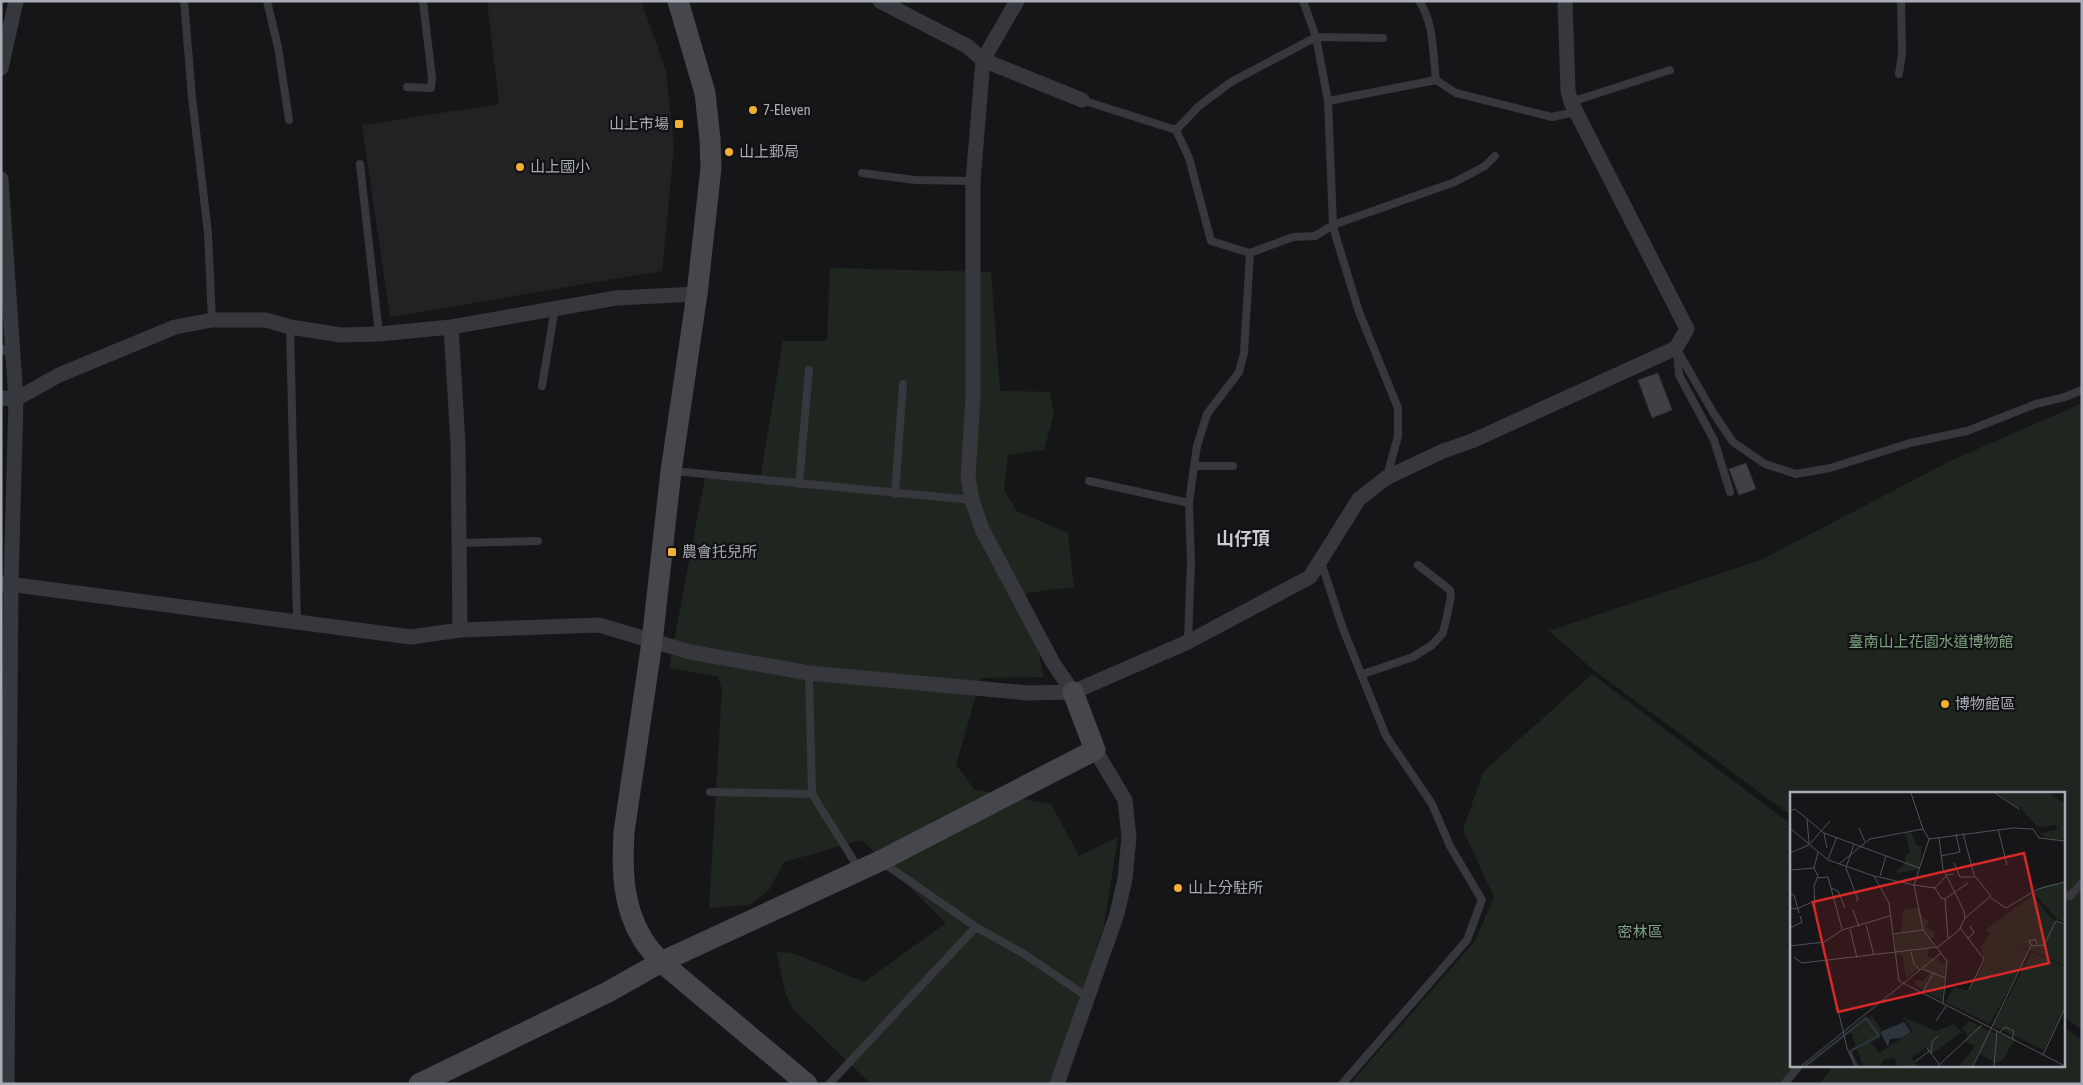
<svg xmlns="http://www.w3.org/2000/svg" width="2083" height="1085" viewBox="0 0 2083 1085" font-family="'Asap Condensed','Noto Sans TC',sans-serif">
<rect width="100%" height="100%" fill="#161618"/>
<path fill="#222225" d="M487,1H641L666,70L674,148L662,271L390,317L362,125L499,104Z"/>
<path fill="#1e261f" d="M830,268L991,272L1000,391L1050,392L1054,414L1044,450L1008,455L1004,490L1017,511L1068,533L1074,587L1026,593L1044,677L981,678L956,765L975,790L1051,804L1079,856L1118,837L1104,925L1051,1084H871L793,1009L786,995L776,951L795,954L864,982L946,923L862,840L784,862L769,890L749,905L709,908L722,690L718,677L669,668L706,472L760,480L783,341H827Z
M2080,404L2082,410V1030L2064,1017V794H1792V816L1596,672L1549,631L1761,560L1950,461Z
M1592,674L1792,825V1066H1794L1779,1084H1350L1475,941L1494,897L1463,830L1483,772Z
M2064,1027L2082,1040V1084H1819L1834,1066H2064Z"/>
<path fill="#404145" stroke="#303034" d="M1658,373L1672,410L1652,418L1638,380Z
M1746,463L1756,489L1739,495L1729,469Z"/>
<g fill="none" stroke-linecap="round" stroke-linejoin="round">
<path stroke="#37383d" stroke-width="8" d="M184,1L192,97L208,233L212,320
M267,1L278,47L289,120
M1303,1L1316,37L1328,101L1333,225L1336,237L1359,312L1398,408V436L1387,476
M1419,1C1434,22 1433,55 1436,80L1456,93L1552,117L1576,112
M1899,74L1902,53L1901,1
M407,87L431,88L432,78L423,1
M1082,100L1176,130L1189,158L1211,241L1250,253L1293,237L1315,236L1333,225L1455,182L1485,166L1495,156
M1328,101L1436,80
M1571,102L1670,70
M1176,130L1199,106L1231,82L1316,37L1383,38
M360,164L379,334
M862,173L915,180L973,181
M290,327L297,622
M1,348L13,357
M1676,348L1714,414L1733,442L1765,464L1796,474L1830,468L1910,443L1967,431L2036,404L2065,397L2082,390
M1677,352L1679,375L1714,440L1730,492
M542,386L555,308
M1194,466H1233
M673,471L972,500
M1089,481L1189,503
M799,484L809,370
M895,494L903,384
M459,543L538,541
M1321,562L1343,629L1386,736L1432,804L1450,846L1482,900L1467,940L1342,1084
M1188,642L1191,562L1189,503L1194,466L1197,446L1207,414L1239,372L1244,353L1250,253
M809,673L812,794L859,869
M1363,674L1413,657L1432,645L1443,633L1451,597L1450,590L1418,565
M710,792L812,794
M882,862L976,927L1024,954L1089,998
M2064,895L2070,896L2082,883
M829,1084L976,927
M1784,1084L1799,1066"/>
<path stroke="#37383d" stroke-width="15" d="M880,1L967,46L983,60L973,181V398L968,477L972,500L982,529L1053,663L1073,692
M1017,1L983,60L1082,100
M1,68L16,1
M1,179L16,399L11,584L7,1084
M451,327L458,443L460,630
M1,398L16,399L59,375L175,327L212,320H266L290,327L341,335L379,334L451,327L616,298L697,294
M1,583L411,637L460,630L599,625L690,652L809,673L1028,693L1073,692L1188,642L1310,577L1359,499L1386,478L1443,451L1472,441L1676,348L1687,329L1571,102L1568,91L1565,1
M1057,1084L1117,914L1125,879L1129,837L1125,800L1095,750"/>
<path stroke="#45474d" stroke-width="21" d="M678,1L705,93L710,139L711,168L697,294L671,471L652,642L624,832C622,868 622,905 642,938C647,947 655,955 661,962L807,1084
M419,1084L608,992L661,962L880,861L1095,750L1073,692"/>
</g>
<g fill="#f2b134" stroke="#111113" stroke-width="2">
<circle cx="753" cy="110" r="5"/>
<rect x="674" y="119" width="10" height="10" rx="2.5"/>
<circle cx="729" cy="152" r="5"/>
<circle cx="520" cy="167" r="5"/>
<rect x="667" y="547" width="10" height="10" rx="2.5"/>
<circle cx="1945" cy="704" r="5"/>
<circle cx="1178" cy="888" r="5"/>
</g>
<g text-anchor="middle" stroke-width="4.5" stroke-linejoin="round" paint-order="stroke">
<g font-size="15" fill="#a8adb8" stroke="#111113" text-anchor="start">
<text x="763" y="115">7-Eleven</text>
<text x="669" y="129" text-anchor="end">山上市場</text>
<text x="739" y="157">山上郵局</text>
<text x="530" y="172">山上國小</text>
<text x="682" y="557">農會托兒所</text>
<text x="1955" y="709">博物館區</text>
<text x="1188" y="893">山上分駐所</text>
</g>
<g font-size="15" fill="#7fa381" stroke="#111113">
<text x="1931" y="647">臺南山上花園水道博物館</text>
<text x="1640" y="937">密林區</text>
</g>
<g font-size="18" font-weight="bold" fill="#c9ccd4" stroke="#111113">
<text x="1243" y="545">山仔頂</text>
</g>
</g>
<g transform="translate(1790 792)">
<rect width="275" height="275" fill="#161618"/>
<path d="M207,1H259L275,12V48L260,47L249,42L268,37L265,33L249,36L231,17ZM121,40L127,54H132L129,77L108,81L106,78L115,72L116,62H120L115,41ZM275,89V130L267,127L244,101L253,94ZM243,103L262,127L275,134V173L224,151L239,159L200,232L155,210L164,195L179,199L194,171L191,154L200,141L195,138ZM130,115L133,126L139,128L136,136L144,139L145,145L141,146L144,154L138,156V165L148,167L152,172L156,169L152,209L127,194L124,188L133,189L140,181L130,175L116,186L112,163L106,162L105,142L111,141L113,118ZM242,160L275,174V214L254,258L203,234ZM81,223L90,235V242L80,249L89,261L123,239L113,225L146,239L164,232L172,240L142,262L136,256L122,266L127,274H108L104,266L94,268L90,274H73L60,238ZM180,229L201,240L226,246L212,269L205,271L189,261L182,274H170L185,254L174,249L178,245L172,236Z" fill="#1e261f"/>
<path d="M114,230L121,240L111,246L100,247L98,255L90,240Z" fill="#2c353c"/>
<path fill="none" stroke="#2c353c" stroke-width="2.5" d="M60,259L67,274M15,274L76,226L89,244L60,259"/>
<path fill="none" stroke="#505258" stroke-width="1" d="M121,1L133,37M205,1L229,17M0,19L5,17L34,41L129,76M17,27L19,51M0,36L38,68L84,84L99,111L109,189L207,239L204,274M69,36L75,50M208,37L217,73M34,41L37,56M149,46L153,77L174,119L175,126M139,47L223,36L243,37L249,46L275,49M139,47L124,93L145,96L151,106L155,107L178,91M64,52L56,76L68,108L66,109M28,60L24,76L28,84L24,94L25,119L57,256L65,274M0,61L19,53L40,29M151,64L170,60L166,42M38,67L47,45M164,71L170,85H185M49,72L80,47L133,37L139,47M0,78L24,76M84,84L124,93L133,138L157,169L153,211M90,84L96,64M27,86L38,85L52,137M41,96L48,99L55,116M145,96L157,83L164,82M0,102L4,103L9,121M201,106L216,116L248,97L275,90M155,107L158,147M0,116L7,117L24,109M63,118L69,135M76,133L84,163M0,136L12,130L10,124M170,136L194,167L179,198M60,137L67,166M103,142L133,138M177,147L184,141L180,134M247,152L245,147L239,149L242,154L254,153L266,129L275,132M0,154L34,150L52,138L100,124M121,160L124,172L130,178M4,165L12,171L148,155L169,138L175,126L201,104L184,83L173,41M132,177L156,186M132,201L143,182M146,229L156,214M207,239L275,274M209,241L215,235L224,239L222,247M137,256L149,272M141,261L142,250L148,244M253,263L275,216M125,270L139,259M11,274L151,161M148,274L192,233M183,274L241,154"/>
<path fill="#d62828" fill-opacity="0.15" stroke="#d62828" stroke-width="2.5" d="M234,61L259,171L48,220L23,110Z"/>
<rect width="275" height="275" fill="none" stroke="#a8adb8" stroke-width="2.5"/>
</g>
<rect width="2083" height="1085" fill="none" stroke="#a8adb8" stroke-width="5"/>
</svg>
